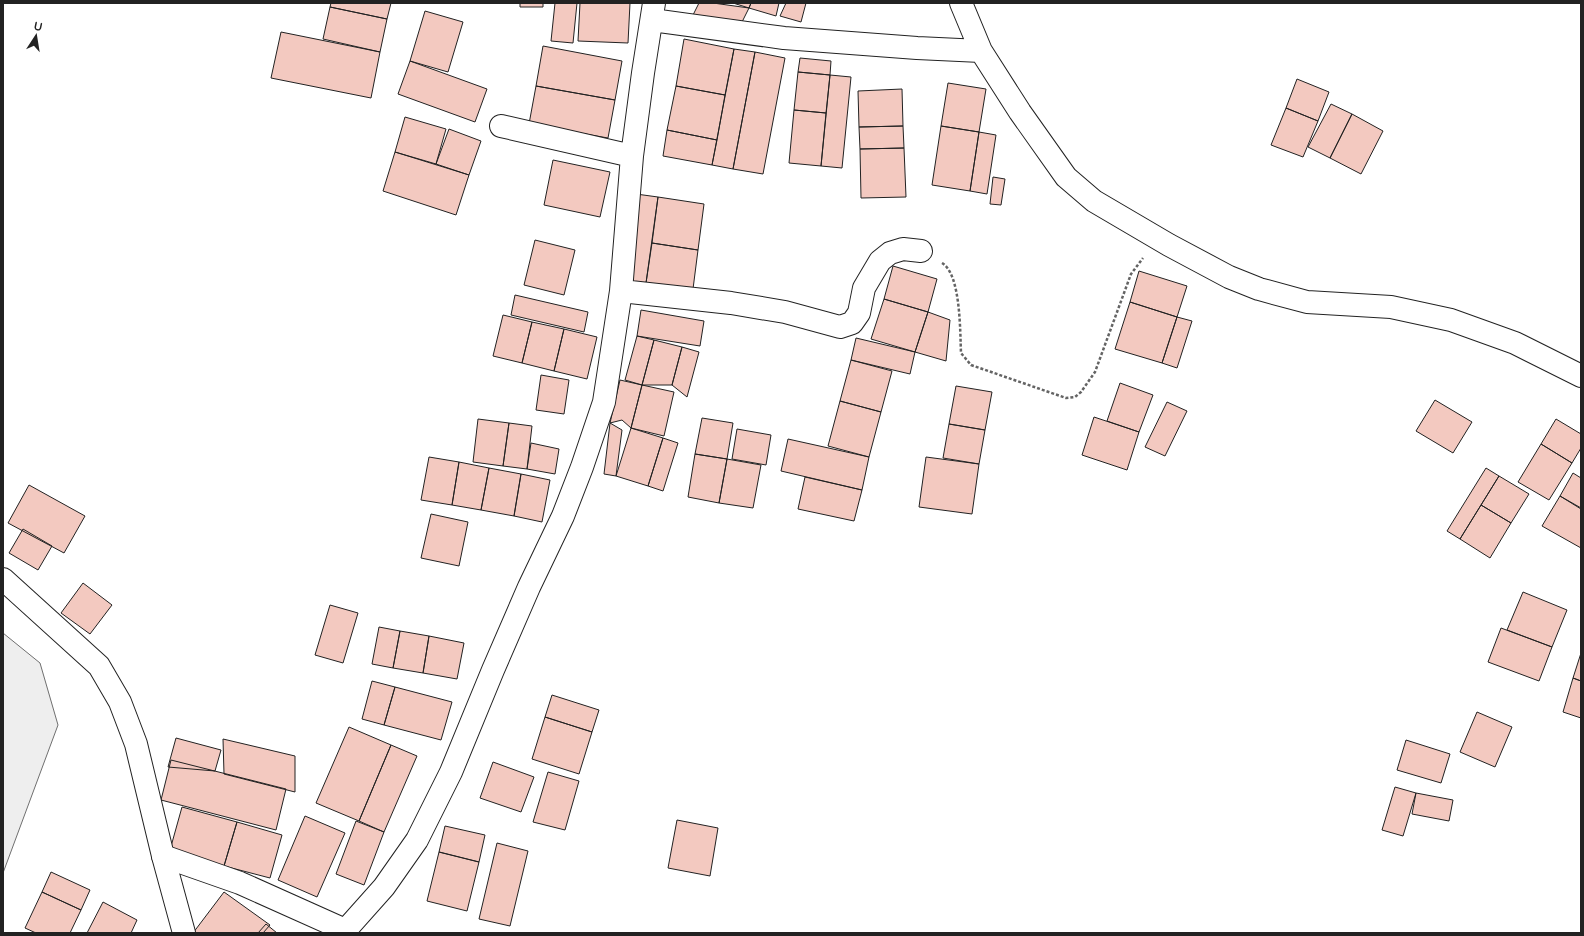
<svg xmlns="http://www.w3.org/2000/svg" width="1584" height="936" viewBox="0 0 1584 936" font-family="'Varela Round',sans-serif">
<rect width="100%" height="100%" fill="#fff"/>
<path fill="#eee" stroke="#6f6f6f" d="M3,633L40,663L58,725L3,873Z"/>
<path fill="#f3c9c0" stroke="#222" d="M331,3H391L387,19L330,7Z
M520,3H543V7H520Z
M555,3H577L573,43L551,41Z
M580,3H630L628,43L578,41Z
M699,3H713L749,8L741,24L692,17Z
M733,3H751L749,8Z
M751,3H779L776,16L749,8Z
M786,3H806L801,22L780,16Z
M330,7L387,19L380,52L323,39Z
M425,11L463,22L448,72L410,61Z
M281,32L380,52L371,98L271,78Z
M684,39L734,49L725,95L676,86Z
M543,46L622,61L615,100L536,86Z
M734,49L755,52L733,169L712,165Z
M755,52L785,58L763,174L733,169Z
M800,58L831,61L830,75L798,72Z
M410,61L487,89L475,122L398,94Z
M798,72L830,75L826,113L794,110Z
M830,75L851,77L842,168L821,166Z
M1297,79L1329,92L1318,121L1286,108Z
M948,83L986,89L979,132L941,126Z
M536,86L615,100L608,138L529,124Z
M676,86L725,95L717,140L667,130Z
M902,89L903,126L859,127L858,91Z
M1331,104L1352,114L1330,158L1308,147Z
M1286,108L1318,121L1303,157L1271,145Z
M794,110L826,113L821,166L789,163Z
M1352,114L1383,131L1361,174L1330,158Z
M405,117L446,129L436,164L395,152Z
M903,126L904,148L860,149L859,127Z
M941,126L979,132L970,191L932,185Z
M449,129L481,141L469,175L436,164Z
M667,130L717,140L712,165L663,156Z
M979,132L996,135L987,194L970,191Z
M904,148L906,197L861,198L860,149Z
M395,152L469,175L456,215L383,191Z
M553,160L610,172L600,217L544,205Z
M993,177L1005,179L1001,205L990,204Z
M636,194L658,197L646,283L625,280Z
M658,197L704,204L698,250L652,243Z
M535,240L575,250L564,295L524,285Z
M652,243L698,250L693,289L646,283Z
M893,266L937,279L928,312L884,299Z
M1139,271L1187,286L1177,317L1130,302Z
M515,295L588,312L584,332L511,315Z
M884,299L928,312L915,352L871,339Z
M1130,302L1177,317L1162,363L1115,349Z
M641,310L704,321L700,346L637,336Z
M928,312L950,320L946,361L915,352Z
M503,315L532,322L522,363L493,356Z
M1177,317L1192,321L1177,368L1162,363Z
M532,322L564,329L554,371L522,363Z
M564,329L597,337L587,379L554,371Z
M637,336L654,340L642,385L625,380Z
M856,338L915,352L910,374L851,360Z
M654,340L682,347L672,385H642Z
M682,347L699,352L687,397L672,385Z
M851,360L892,371L881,412L840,401Z
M541,375L569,380L564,414L536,410Z
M620,380L642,385L631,428L622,420L610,423Z
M1120,383L1153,395L1139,432L1107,421Z
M642,385L674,392L664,436L631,428Z
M956,386L992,392L985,430L949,424Z
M1435,400L1472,422L1453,453L1416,431Z
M840,401L881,412L869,457L828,446Z
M1167,402L1187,411L1165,456L1145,447Z
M1094,417L1139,432L1127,470L1082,455Z
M702,418L733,423L727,459L695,454Z
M478,419L509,423L503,466L473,462Z
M1556,419L1581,434V448L1572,463L1541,444Z
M509,423L532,426L527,469L503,466Z
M610,423L622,430L616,476L604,474Z
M949,424L985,430L979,464L943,458Z
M631,428L663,438L648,486L616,476Z
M737,429L771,435L766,465L732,459Z
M663,438L678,443L663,491L648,486Z
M788,439L869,457L862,490L781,471Z
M531,443L559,449L555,474L527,469Z
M1541,444L1572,463L1549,500L1518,482Z
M695,454L727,459L719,503L688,497Z
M429,457L459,462L452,505L421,500Z
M926,457L979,464L972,514L919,507Z
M727,459L761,465L753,508L719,503Z
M459,462L489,468L481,510L452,505Z
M489,468L521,474L514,516L481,510Z
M1486,468L1499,476L1460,539L1447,531Z
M1573,473L1581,478V508L1560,496Z
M521,474L550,480L542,522L514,516Z
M1499,476L1529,494L1511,523L1481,505Z
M805,477L862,490L854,521L798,509Z
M29,485L85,516L64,553L8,523Z
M1560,496L1581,509V548L1542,526Z
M1481,505L1511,523L1490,558L1460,539Z
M431,514L468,522L459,566L421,558Z
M23,529L52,546L38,570L9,553Z
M83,583L112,605L90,634L61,613Z
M1523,592L1567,610L1552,647L1507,630Z
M330,605L358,613L343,663L315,655Z
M379,627L400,631L393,668L372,664Z
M1501,628L1552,647L1539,681L1488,662Z
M400,631L429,636L423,673L393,668Z
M429,636L464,643L457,679L423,673Z
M1581,653V681L1573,678Z
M1573,678L1581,681V718L1563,712Z
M372,681L395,687L384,725L362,719Z
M395,687L452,702L441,740L384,725Z
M552,695L599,710L592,732L545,717Z
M1477,712L1512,727L1495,767L1460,752Z
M545,717L592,732L579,774L532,759Z
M349,727L391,745L359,821L316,803Z
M176,738L221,750L215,771L168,767Z
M223,739L295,756V792L224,774Z
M1406,740L1450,754L1441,783L1397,770Z
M391,745L417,756L384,832L359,821Z
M171,760L286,789L276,830L161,800Z
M493,762L534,777L521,812L480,798Z
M548,772L579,781L565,830L533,822Z
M1395,787L1416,793L1403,836L1382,830Z
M1416,793L1453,800L1449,821L1412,814Z
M182,807L237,822L224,866L170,850Z
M305,816L345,833L317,897L278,880Z
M677,820L718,828L710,876L668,868Z
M356,821L384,832L364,885L336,874Z
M237,822L282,835L270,878L224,866Z
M445,826L485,835L479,862L439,852Z
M497,843L528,851L510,926L479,919Z
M439,852L479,862L467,911L427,901Z
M51,872L90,890L81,910L42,892Z
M42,892L81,910L70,933H36L25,928Z
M224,892L270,925L263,933H193Z
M103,902L137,920L131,933H87Z
M266,924L277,933H258Z"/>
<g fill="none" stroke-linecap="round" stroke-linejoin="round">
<g stroke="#222" stroke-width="24">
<path id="street" d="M961,3L981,51L1020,112L1066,177L1094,201L1169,245L1229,277L1259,289L1307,302L1391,307L1451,320L1515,343L1581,376
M652,20L784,38L917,48L981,51
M501,126L632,156
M621,291L731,303L785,312L840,327L852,323L859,313L864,288L880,261L890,253L903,249L921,251
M163,856L240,883L345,930
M343,933L384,887L417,840L451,772L493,670L529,587L563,516L582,467L604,402L612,350L621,291L632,156L643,73L654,3"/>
</g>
<g stroke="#222" stroke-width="24">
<path id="secondary" d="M3,579L99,666L120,702L136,744L163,856L184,933"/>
</g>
<path stroke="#646464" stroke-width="2.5" stroke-dasharray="3 2" stroke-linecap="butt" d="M942,263C961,274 960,332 961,353L971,365L1066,398L1075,397L1081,392L1095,372L1131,274L1143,258"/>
<use href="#street" stroke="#fff" stroke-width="22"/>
<use href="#secondary" stroke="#fff" stroke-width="22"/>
</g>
<rect width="1584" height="936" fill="none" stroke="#222222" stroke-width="8"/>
<g transform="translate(36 36) rotate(12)" stroke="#ffffff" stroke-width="3" paint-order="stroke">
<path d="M0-3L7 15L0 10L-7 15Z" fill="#222222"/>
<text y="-6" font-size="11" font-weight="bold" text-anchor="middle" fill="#222222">U</text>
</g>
</svg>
